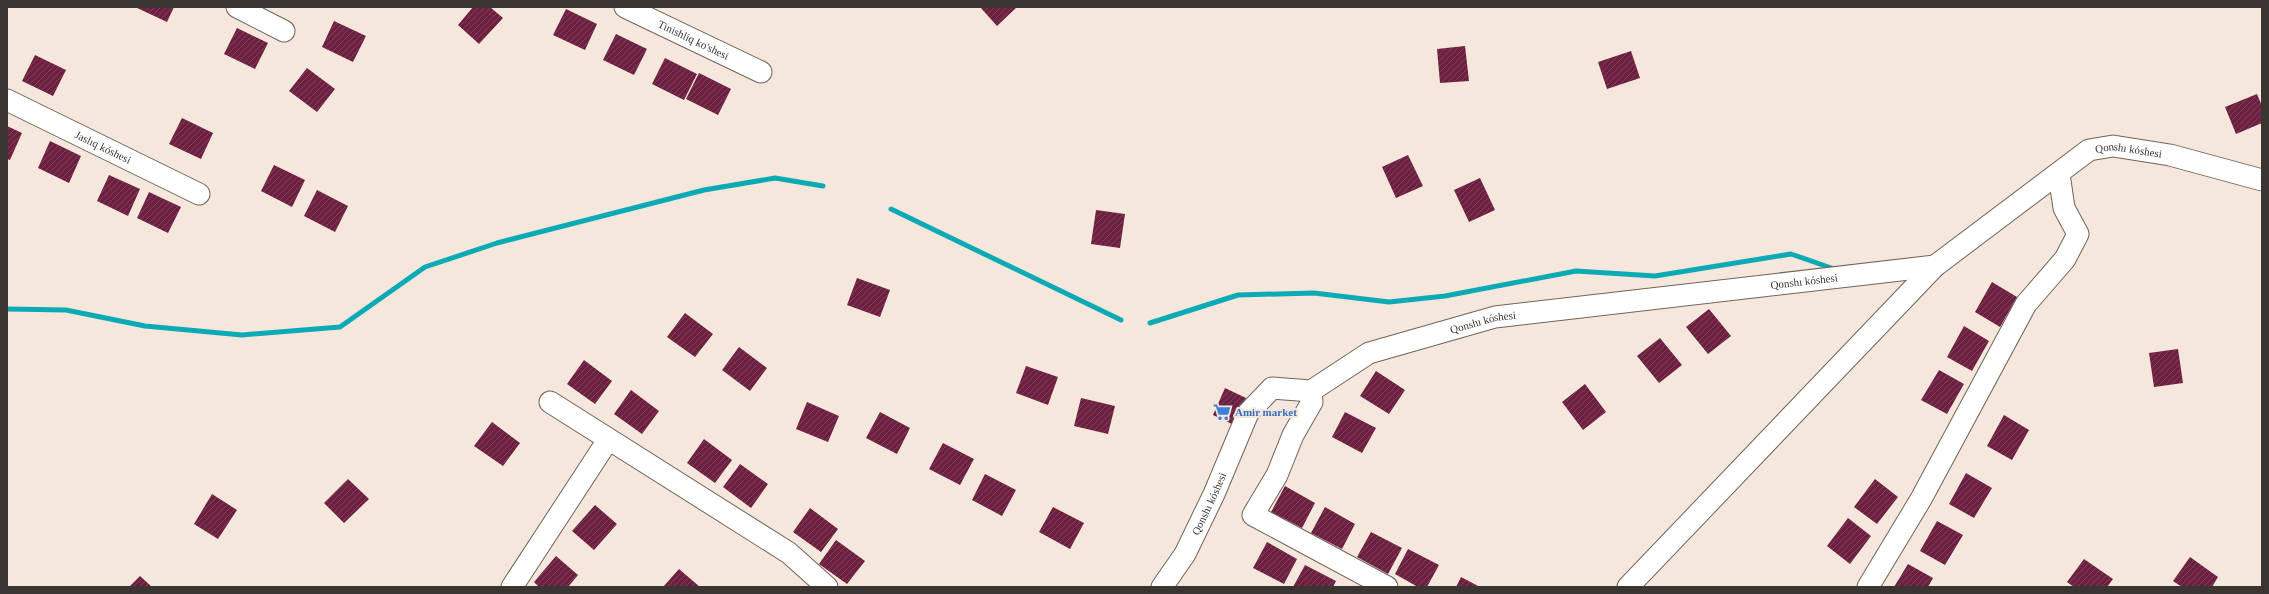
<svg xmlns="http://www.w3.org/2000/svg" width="2269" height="594" viewBox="0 0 2269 594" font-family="Georgia,serif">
<defs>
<pattern id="building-hatch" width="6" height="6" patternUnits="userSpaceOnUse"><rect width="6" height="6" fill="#6d2040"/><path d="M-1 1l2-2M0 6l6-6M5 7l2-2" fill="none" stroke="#7e405a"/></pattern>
</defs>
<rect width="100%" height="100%" fill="#f5e7dc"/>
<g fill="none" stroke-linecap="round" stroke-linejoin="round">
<path stroke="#0baab5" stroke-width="5" d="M891,209L1121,320
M7,309L66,310L145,326L242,335L340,327L425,267L497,243L704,190L775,178L823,186
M1150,323L1238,295L1314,293L1389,302L1445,296L1576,271L1655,276L1791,254L1837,270"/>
</g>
<path fill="url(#building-hatch)" d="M135,7H174L167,22Z
M473,7H490L503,18L479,44L458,25Z
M980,7H1017L997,26Z
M566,9L597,24L585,50L553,35Z
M334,21L366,36L353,62L322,47Z
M237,28L268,43L255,69L224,54Z
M616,34L647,49L634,75L603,60Z
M1465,46L1469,81L1440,83L1437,49Z
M1631,51L1640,78L1607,89L1598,62Z
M35,55L66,70L53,96L22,81Z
M665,58L697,74L684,100L652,84Z
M307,68L335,89L317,112L289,91Z
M699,73L731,89L718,115L686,99Z
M2257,94L2262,106V123L2236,134L2225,107Z
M182,118L213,133L201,159L169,144Z
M7,126L22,133L10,160L7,159Z
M50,141L81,156L69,183L38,168Z
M1408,155L1423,186L1396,198L1382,167Z
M274,165L305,180L292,207L261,191Z
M109,175L140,189L128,216L97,201Z
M1480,178L1495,210L1469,222L1454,190Z
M317,190L348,206L335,232L304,216Z
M149,192L181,207L168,233L137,218Z
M1096,210L1125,214L1120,248L1091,244Z
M857,278L890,290L880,317L847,305Z
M1992,282L2017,297L2000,327L1975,312Z
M1709,309L1731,336L1708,354L1686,327Z
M685,313L713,334L695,357L667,337Z
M1964,326L1989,341L1972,371L1947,357Z
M1660,338L1682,365L1659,383L1637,356Z
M739,347L767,368L750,391L722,370Z
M2178,349L2183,383L2154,387L2149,353Z
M584,360L612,381L595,404L567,384Z
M1026,366L1058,377L1048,405L1016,393Z
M1939,370L1964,384L1947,414L1921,400Z
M1376,371L1405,390L1389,414L1360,396Z
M1585,384L1606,412L1583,430L1562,402Z
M1225,388L1246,398L1234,425L1213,415Z
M631,390L659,411L642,434L614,414Z
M1081,398L1115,406L1108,434L1074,426Z
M807,402L839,416L828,442L796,429Z
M880,412L910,428L897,454L866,438Z
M1345,412L1376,428L1362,453L1332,437Z
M2004,415L2029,430L2012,460L1987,446Z
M492,422L520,443L503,466L474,446Z
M704,439L732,460L715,483L687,463Z
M943,443L974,459L960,485L929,469Z
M740,464L768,484L751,508L723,487Z
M1966,473L1992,488L1974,518L1949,504Z
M985,474L1016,490L1002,516L972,500Z
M348,479L369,499L344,523L324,503Z
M1875,479L1898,497L1877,524L1854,507Z
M1285,486L1315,503L1302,528L1271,512Z
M212,494L237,510L218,539L194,524Z
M595,505L617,524L594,550L572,531Z
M1053,507L1084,523L1070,549L1039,532Z
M1325,507L1355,524L1342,549L1311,533Z
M810,508L838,529L821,552L793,532Z
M1848,518L1871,536L1850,564L1827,546Z
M1937,521L1963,535L1945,565L1920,551Z
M1371,532L1402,548L1388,574L1357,557Z
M836,540L865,561L847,584L819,564Z
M1267,542L1297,559L1284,584L1253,568Z
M1408,549L1439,565L1427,587H1418L1395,574Z
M556,556L578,575L568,587H539L534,582Z
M2190,557L2218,577L2212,587H2182L2173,581Z
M2084,559L2113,579L2107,587H2074L2067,582Z
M1908,564L1933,578L1928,587H1894Z
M1305,565L1336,581L1333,587H1293Z
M679,569L700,587H663Z
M140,576L152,587H129Z
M1461,577L1480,587H1456Z"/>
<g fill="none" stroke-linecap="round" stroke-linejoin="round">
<g stroke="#70645a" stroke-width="23">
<g id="minor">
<path d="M237,7L284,31"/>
<path id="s1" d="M625,7L761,72"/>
<path id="s2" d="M7,100L199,194"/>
<path d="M1311,391L1312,402L1293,435L1277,475L1253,515L1387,587"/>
<path d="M550,402L789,553L827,587"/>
<path d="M512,587L608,440"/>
<path id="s3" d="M1162,587L1185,554L1214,494L1248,413L1272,388L1311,391L1369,353L1495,317L1935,266"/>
<path id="s4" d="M1628,587L1935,266L2089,150L2113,146L2170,155L2262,180"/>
<path d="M1868,587L1921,499L2026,304L2065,259L2078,234L2064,208L2059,174"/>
</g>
</g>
<use href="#minor" stroke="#fff" stroke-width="21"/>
</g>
<defs>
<g id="supermarket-bare" transform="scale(1.38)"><path d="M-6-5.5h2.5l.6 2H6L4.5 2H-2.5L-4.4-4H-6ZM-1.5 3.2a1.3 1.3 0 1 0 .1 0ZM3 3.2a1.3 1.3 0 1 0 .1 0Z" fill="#3f7fe0" stroke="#f5e7dc" stroke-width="2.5" paint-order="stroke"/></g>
</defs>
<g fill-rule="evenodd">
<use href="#supermarket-bare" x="1222" y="412"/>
</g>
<g text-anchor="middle" stroke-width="4" stroke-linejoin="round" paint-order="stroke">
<g font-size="11" fill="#3a3530" stroke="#f5e7dc">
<text dy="4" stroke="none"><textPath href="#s1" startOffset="76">Tinishliq ko'shesi</textPath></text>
<text dy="4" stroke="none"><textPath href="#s2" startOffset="107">Jaslıq kóshesi</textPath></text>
<text dy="4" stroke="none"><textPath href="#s4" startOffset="677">Qonshı kóshesi</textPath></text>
<text dy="4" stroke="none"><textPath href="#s3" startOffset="780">Qonshı kóshesi</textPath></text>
<text dy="4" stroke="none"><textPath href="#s3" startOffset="456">Qonshı kóshesi</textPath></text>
<text dy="4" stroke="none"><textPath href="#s3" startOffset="96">Qonshı kóshesi</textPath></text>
</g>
<g font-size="11" font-weight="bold" fill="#366cbe" stroke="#f5e7dc" text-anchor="start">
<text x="1235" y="416">Amir market</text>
</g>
</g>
<rect width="2269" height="594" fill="none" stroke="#3a3530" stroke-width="16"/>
</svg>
